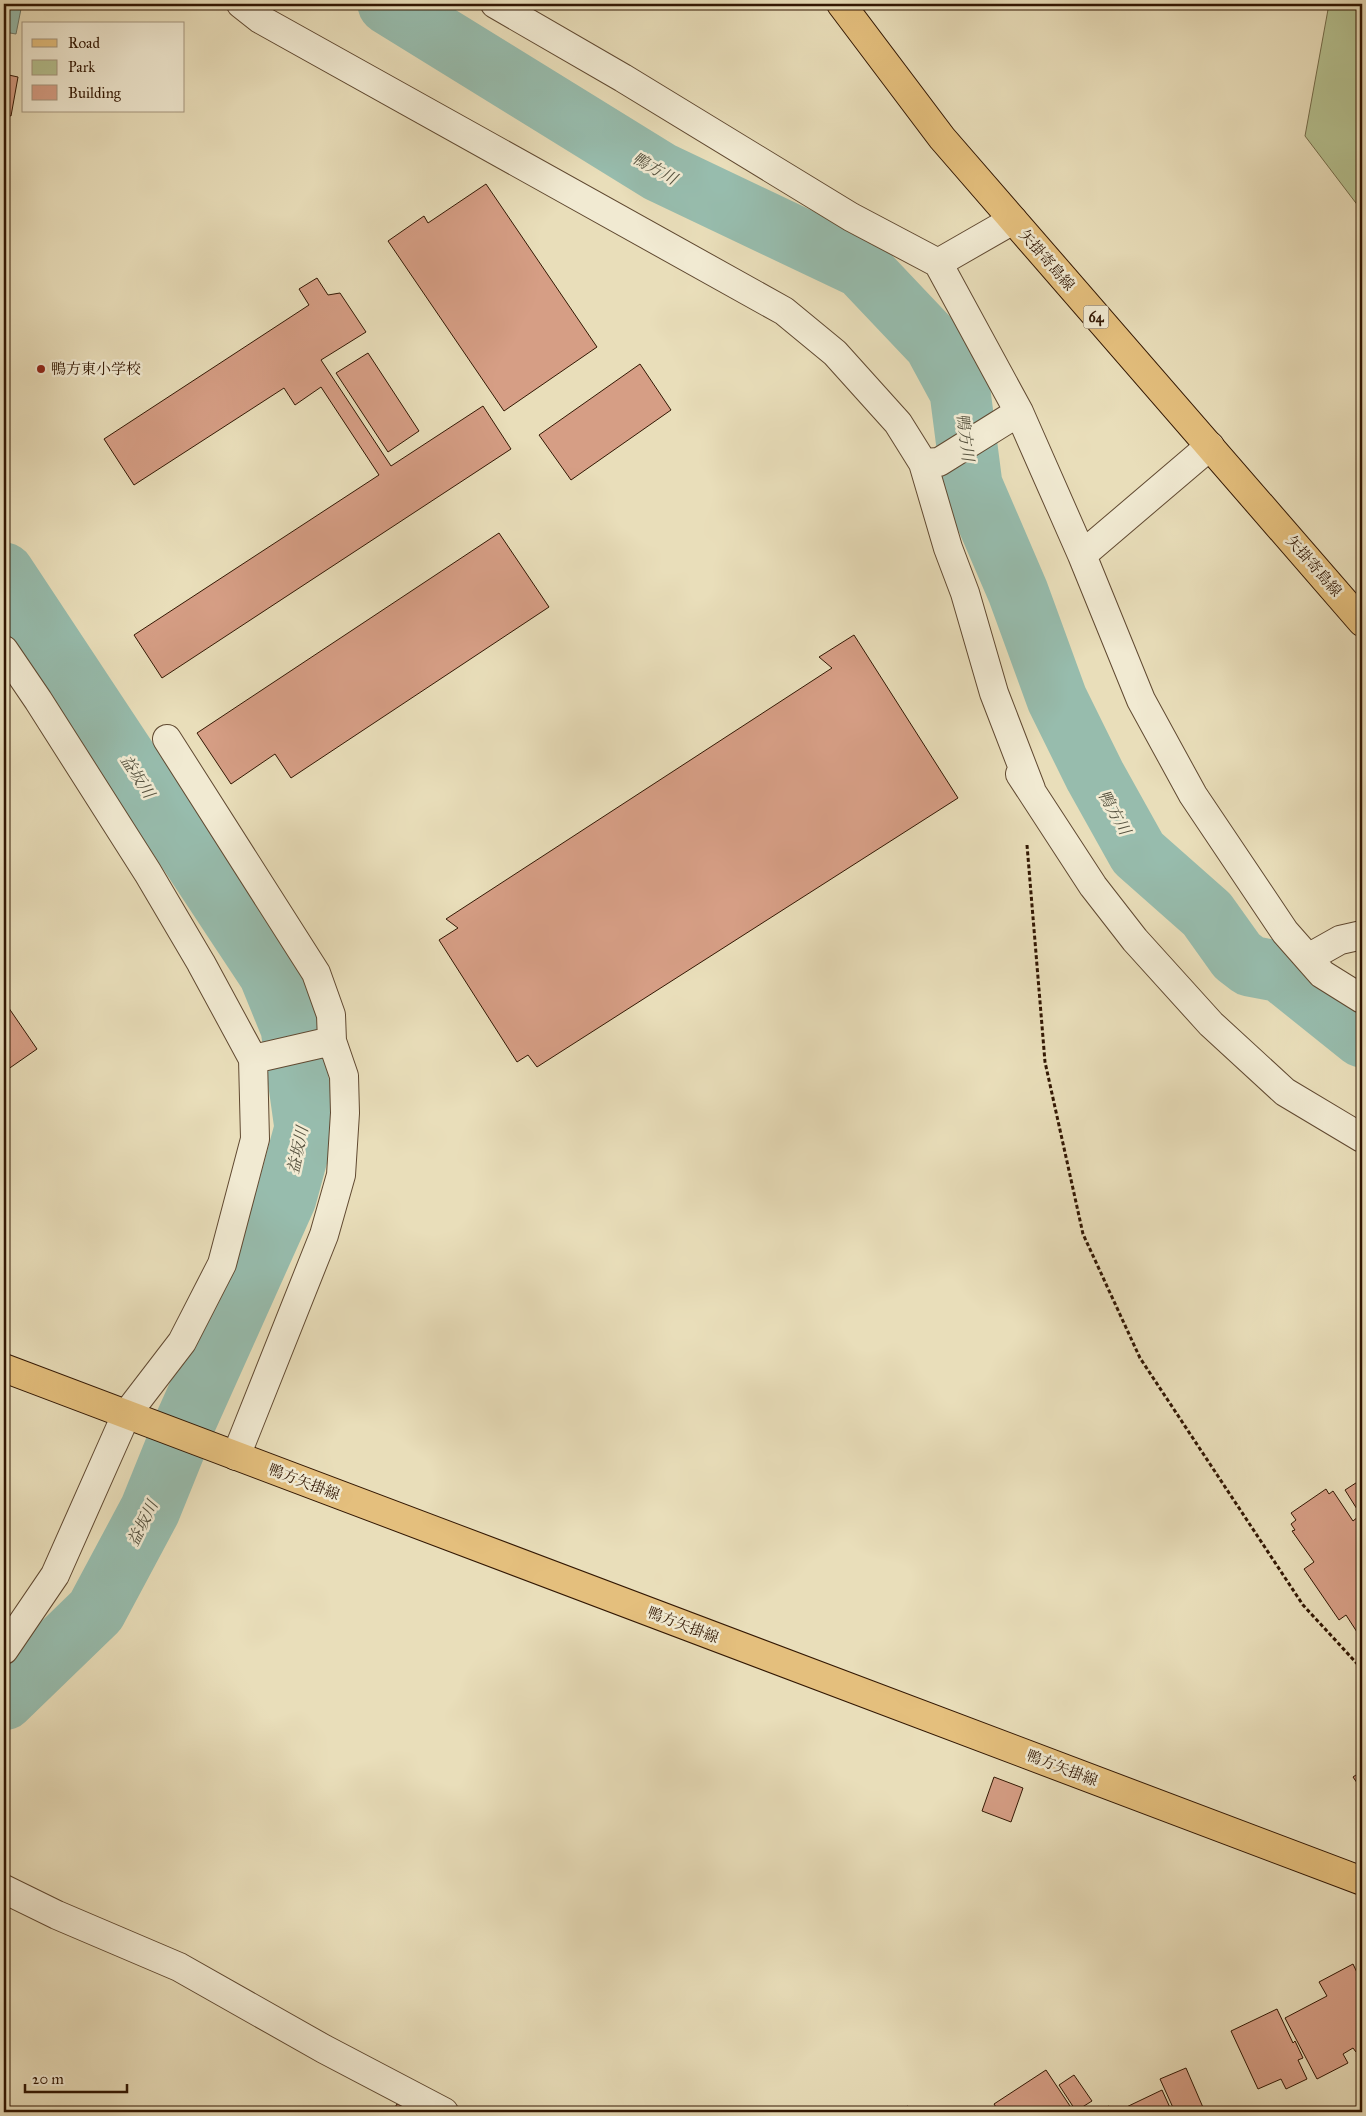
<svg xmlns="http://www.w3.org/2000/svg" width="1366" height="2116" viewBox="0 0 1366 2116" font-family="'IM FELL Great Primer','Noto Serif JP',serif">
<rect width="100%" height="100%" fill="#e9deba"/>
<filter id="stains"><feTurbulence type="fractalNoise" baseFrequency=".004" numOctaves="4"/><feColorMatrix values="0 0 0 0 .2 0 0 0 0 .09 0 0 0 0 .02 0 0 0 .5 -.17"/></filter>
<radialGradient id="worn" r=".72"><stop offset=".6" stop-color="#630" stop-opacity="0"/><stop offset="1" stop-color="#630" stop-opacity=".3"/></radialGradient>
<path fill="#b5c190" stroke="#746c4a" d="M1329,4H1362V211L1305,136Z"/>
<path fill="#97bcad" stroke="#6f7a69" d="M4,4H22L16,34L4,32Z"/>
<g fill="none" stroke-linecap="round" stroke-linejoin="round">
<path stroke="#97bcad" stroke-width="61" d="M388,4L660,172L862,268L934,344L960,392L972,485L1018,592L1057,699L1095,776L1138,853L1207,914L1237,956L1250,966L1281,972L1362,1037
M4,573L269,974L291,1028L305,1128L286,1198L186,1421L150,1510L96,1611L4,1700"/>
</g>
<path fill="#d69e85" stroke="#321703" d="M4,74L18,77L11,116L4,114Z
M486,184L597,347L504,411L388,241L424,216L428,223Z
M317,278L328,295L340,293L366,332L321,360L391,466L483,406L511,449L162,678L134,635L379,475L321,387L295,405L284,388L134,485L104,439L309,305L299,289Z
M368,353L419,431L388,452L336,373Z
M640,364L671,410L571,480L539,435Z
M499,533L549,607L291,778L275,754L231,784L197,733Z
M854,635L958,798L537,1067L528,1055L517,1062L439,940L458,928L446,919L832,668L819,657Z
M4,1001L37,1049L4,1072Z
M1362,1479V1517L1345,1490Z
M1326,1489L1329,1494L1333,1491L1353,1521L1359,1516L1362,1522V1628L1357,1632L1346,1615L1339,1620L1304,1569L1314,1562L1292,1531L1295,1530L1291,1524L1296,1520L1291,1513Z
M1362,1771V1790L1353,1777Z
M994,1777L1023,1788L1011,1822L982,1811Z
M1353,1964L1362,1983V2049L1356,2052L1353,2048L1343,2054L1348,2063L1317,2079L1285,2018L1327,1996L1319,1982Z
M1277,2009L1293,2043L1295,2041L1303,2058L1298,2060L1307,2079L1286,2089L1281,2079L1258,2089L1231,2031Z
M1186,2068L1205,2112H1175L1160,2079Z
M1046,2070L1072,2109L1067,2112H999L994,2104Z
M1074,2075L1092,2101L1076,2111L1059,2085Z
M1162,2090L1172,2112H1116Z
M397,2104L419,2112H392Z
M908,2106L912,2112H898Z
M1109,2106L1112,2112H1097Z"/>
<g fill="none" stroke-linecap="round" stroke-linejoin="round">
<g stroke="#604931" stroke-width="30">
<path id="minor" d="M241,4L260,19L784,311L835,353L898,423L923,463L948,548L965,593L994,693L1031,789L1020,774
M495,4L623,78L851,217L938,263L1019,412L1082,555L1141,700L1193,795L1285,932L1322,974L1362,999
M938,263L1013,220
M923,463L939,462L1019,412
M1082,555L1210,446
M4,650L38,700L148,873L201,963L253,1059L255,1139L222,1264L182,1342L126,1415L55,1575L4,1650
M167,739L316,973L331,1015L332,1041L344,1076L345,1113L341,1175L324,1235L236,1456
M1020,774L1093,886L1135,940L1211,1024L1285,1092L1362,1138
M1308,958L1340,940L1362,935
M253,1059L332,1041
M4,1889L57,1915L179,1967L324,2049L444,2112"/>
</g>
<g stroke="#321703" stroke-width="30">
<path id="major" d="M841,4L942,138L1362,622
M4,1368L1362,1881"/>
</g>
<path stroke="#321703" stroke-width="3" stroke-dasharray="4 2.5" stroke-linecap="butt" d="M1027,845L1045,1062L1083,1234L1140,1358L1303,1605L1362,1669"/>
<use href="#minor" stroke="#f1ead2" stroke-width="28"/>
<use href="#major" stroke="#e4bf7d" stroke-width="28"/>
</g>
<circle fill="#8f2418" stroke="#f1ead2" stroke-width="2" cx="41" cy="369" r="5"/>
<g text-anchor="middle" stroke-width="5" stroke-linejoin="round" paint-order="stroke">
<rect fill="#f1ead2" stroke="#6b5641" stroke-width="1" x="1083.5" y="305.5" width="25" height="23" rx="4"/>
<g font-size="14" font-weight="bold" fill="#321703">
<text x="1096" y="322">64</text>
</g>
<g font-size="15" fill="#321703" stroke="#f1ead2">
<text transform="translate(1047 260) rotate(49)" y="5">矢掛寄島線</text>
<text transform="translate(1314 566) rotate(49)" y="5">矢掛寄島線</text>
<text transform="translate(304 1482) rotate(21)" y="5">鴨方矢掛線</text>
<text transform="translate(683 1625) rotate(21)" y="5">鴨方矢掛線</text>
<text transform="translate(1062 1768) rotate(21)" y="5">鴨方矢掛線</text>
</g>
<g font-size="15" fill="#321703" stroke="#f1ead2" text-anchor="start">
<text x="51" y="374">鴨方東小学校</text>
</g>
<g font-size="16" font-style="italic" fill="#55513e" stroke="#f1ead2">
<text transform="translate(655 168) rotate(29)" y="6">鴨方川</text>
<text transform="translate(966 437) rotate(83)" y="6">鴨方川</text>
<text transform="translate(138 776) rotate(57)" y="6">益坂川</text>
<text transform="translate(1115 812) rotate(61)" y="6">鴨方川</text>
<text transform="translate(297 1150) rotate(-78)" y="6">益坂川</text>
<text transform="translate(142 1523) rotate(-64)" y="6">益坂川</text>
</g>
</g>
<rect width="1366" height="2116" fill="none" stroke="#e9deba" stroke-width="20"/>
<rect x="5" y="5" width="1356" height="2106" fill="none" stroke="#321703" stroke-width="2.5"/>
<rect x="10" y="10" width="1346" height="2096" fill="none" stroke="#321703"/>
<rect x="22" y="22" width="162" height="90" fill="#f1ead2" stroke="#a5967f"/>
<rect x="32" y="39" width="25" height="8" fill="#e4bf7d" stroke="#a5967f"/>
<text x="68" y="48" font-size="15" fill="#321703">Road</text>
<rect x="32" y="60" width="25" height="15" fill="#b5c190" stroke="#a5967f"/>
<text x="68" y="72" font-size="15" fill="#321703">Park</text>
<rect x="32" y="85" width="25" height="15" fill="#d69e85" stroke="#a5967f"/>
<text x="68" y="98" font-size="15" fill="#321703">Building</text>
<path d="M25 2084v8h102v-8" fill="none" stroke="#321703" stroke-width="2.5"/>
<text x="32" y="2084" font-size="15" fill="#321703" stroke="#f1ead2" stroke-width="4" paint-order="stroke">20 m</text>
<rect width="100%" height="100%" filter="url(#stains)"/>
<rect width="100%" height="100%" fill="url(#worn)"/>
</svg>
